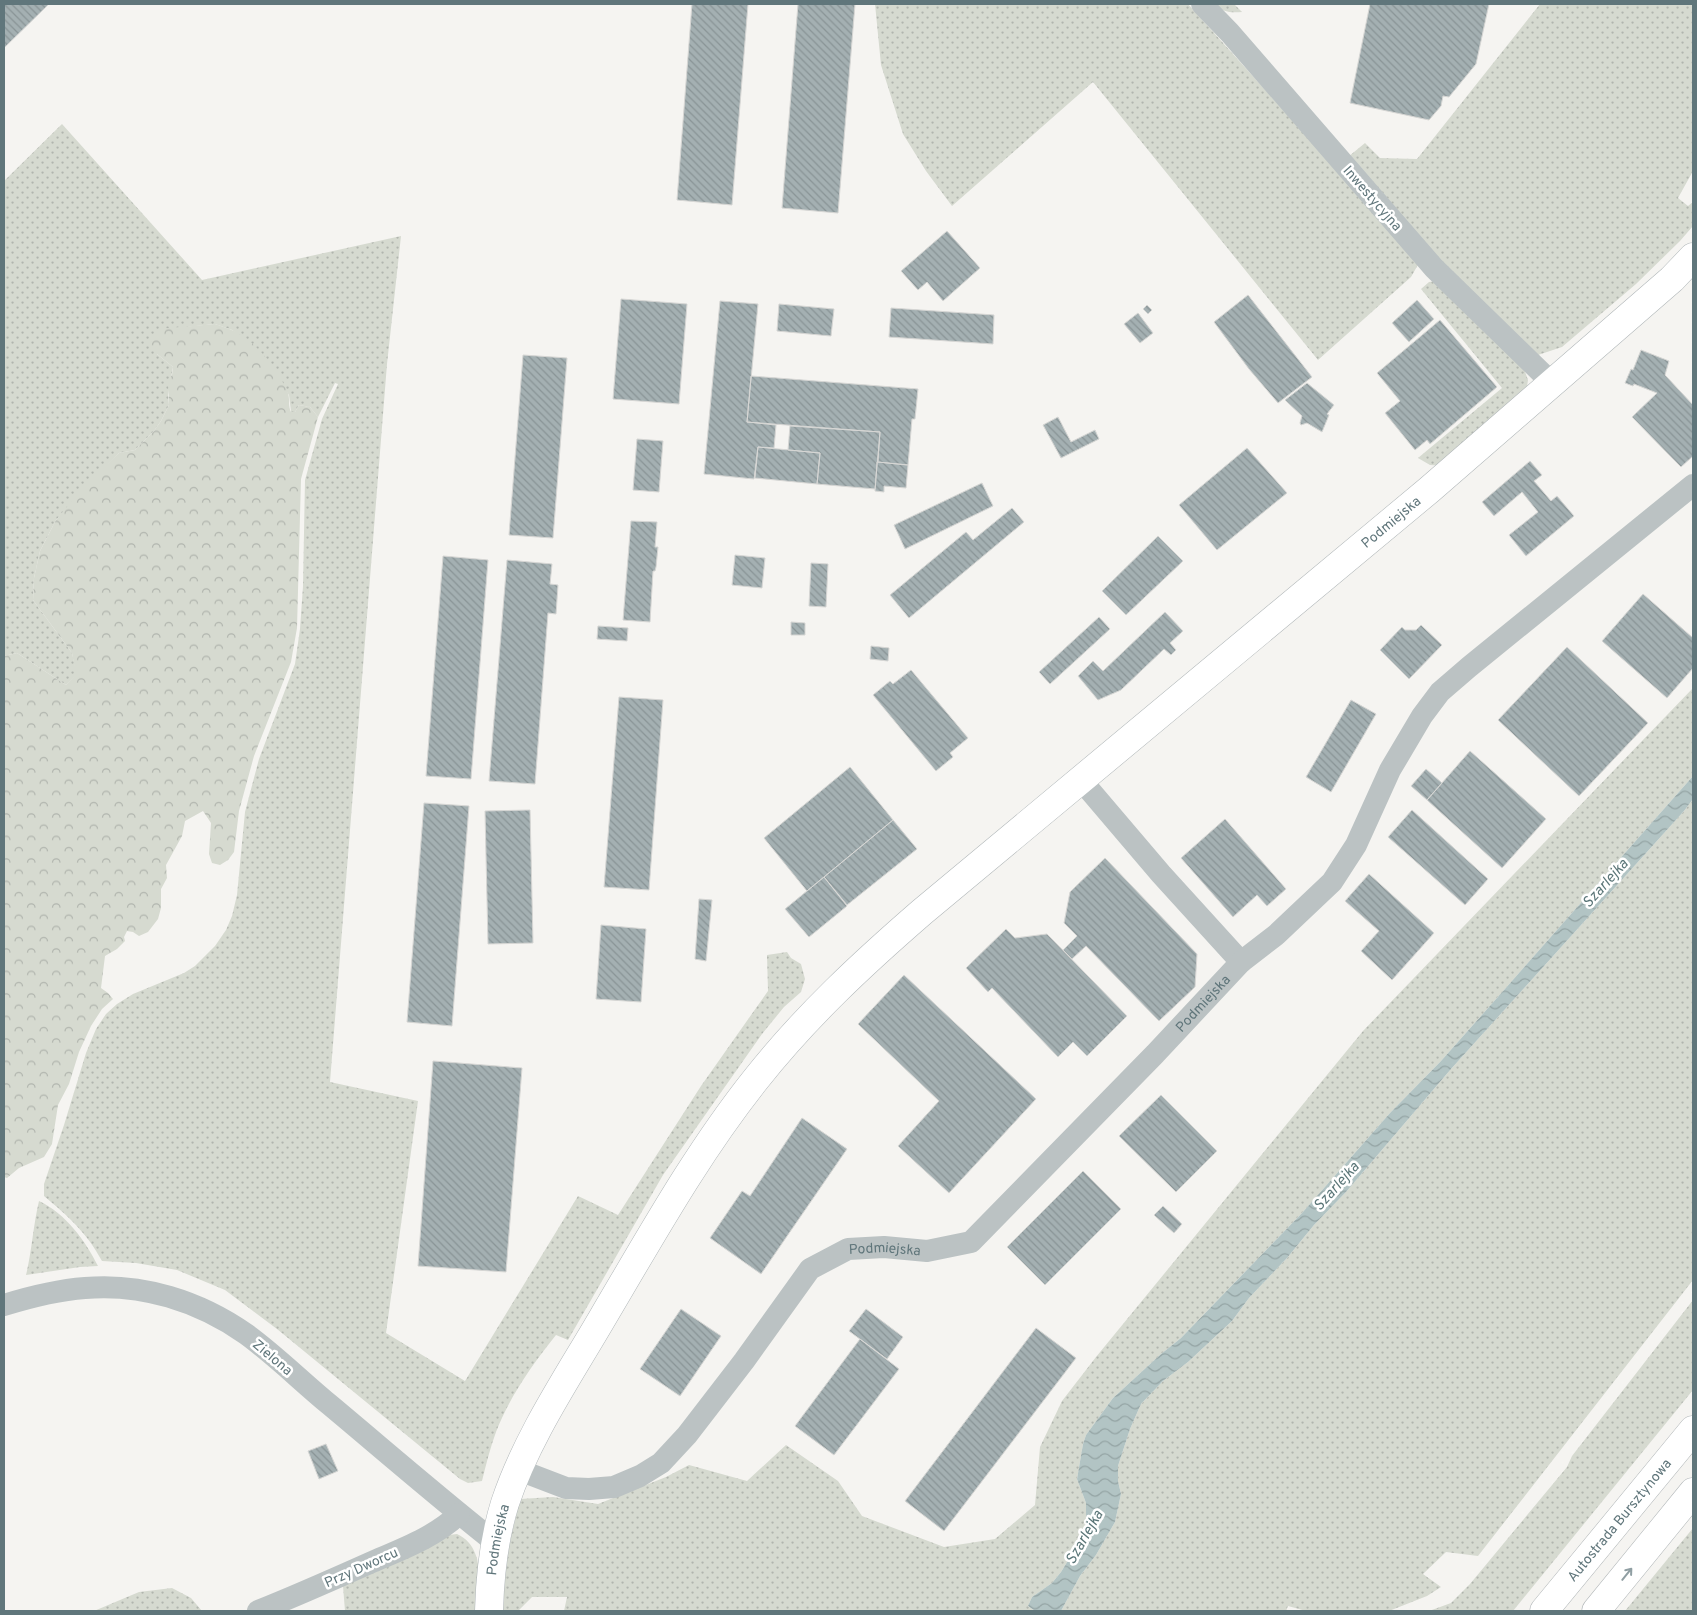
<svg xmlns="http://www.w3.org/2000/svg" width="1697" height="1615" viewBox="0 0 1697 1615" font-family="Overpass,sans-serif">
<defs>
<pattern id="grass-dots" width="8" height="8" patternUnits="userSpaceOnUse" patternTransform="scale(1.25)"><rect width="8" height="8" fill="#d6dad0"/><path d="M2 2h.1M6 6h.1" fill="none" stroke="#b1b5ae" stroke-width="1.8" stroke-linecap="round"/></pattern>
<pattern id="forest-crowns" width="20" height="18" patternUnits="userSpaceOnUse" patternTransform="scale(1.25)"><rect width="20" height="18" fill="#d6dad0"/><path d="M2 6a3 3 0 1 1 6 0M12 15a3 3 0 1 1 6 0" fill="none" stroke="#b1b5ae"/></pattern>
<pattern id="water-waves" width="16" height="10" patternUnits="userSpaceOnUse" patternTransform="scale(1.25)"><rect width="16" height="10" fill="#b2c4c4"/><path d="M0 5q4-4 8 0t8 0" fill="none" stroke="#94a4a4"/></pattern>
<pattern id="building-back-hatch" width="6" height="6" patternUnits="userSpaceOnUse" patternTransform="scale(1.25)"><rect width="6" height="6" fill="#a4b0b2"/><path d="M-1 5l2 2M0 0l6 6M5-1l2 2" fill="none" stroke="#899496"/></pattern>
</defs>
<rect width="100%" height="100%" fill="#f5f4f1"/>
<path fill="url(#grass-dots)" d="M875,4H1188L1415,257L1419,263L1411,277L1318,360L1093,82L952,206L926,171L903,134L881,65Z
M1214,4H1234L1242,12C1230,13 1222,12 1214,4Z
M1540,4H1693V171L1678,198L1688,206L1693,202V226L1680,241L1636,284L1562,347L1538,355L1449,271L1348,157L1365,143L1380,158L1417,159Z
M62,124L202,280L401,236L387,364L330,1082L418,1101L386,1333L465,1381L578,1196L618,1215L701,1086L768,991L767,955L787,952L791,958L801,964L805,979L801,992L784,1007L762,1034L663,1175L568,1340L556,1335C532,1365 510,1396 496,1432C490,1448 486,1465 482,1481L468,1483L460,1479L277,1329L225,1290L177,1270L136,1263L102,1261C87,1233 68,1216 44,1196V1184L64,1125L86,1053L96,1029L106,1014L117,1004L133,994L184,973L195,966L215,946L226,930L232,916L237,895L245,812L259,759L295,664L300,629L303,586L305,480L322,419L338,384L335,383L318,417L310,407L299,405L295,412H291L289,395L257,349L232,330L215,324L158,330L157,354L173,367L168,395L169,405L161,421L154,431L135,450L119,453L56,520L40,551L34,578L33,600L72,653L77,675L66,685L17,653L4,656V181Z
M1435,281L1524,369L1528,380L1526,393L1445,466L1430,465L1418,458L1502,388L1421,289L1429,282Z
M1693,688V776L1504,990L1441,1061L1390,1113L1302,1213L1181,1338L1161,1354L1113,1398L1086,1435L1083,1444L1077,1479L1086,1503V1528L1083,1536L1061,1572L1052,1583L1032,1597L1028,1606L1035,1611H564L567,1597H532L518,1611H501L500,1605L507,1554L520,1499L553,1497L598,1504L666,1477L689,1465L747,1481L786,1445L838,1481L862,1516L944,1547L995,1539L1035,1505L1040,1447L1062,1401L1096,1357L1363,1031Z
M1693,799V1280L1478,1556L1446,1552L1423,1574L1441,1587L1427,1596L1389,1611H1306L1288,1606L1286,1611H1061L1080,1576L1096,1555L1115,1522L1121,1494L1118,1481V1466L1130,1429L1141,1404L1163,1381L1188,1362L1232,1321L1249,1298L1287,1258L1314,1225L1346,1192L1451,1069L1684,811Z
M39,1201C66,1214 85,1240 98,1266L80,1267L26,1275C32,1251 33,1226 39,1201Z
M1693,1300V1390L1513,1611H1429L1451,1603L1470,1584L1567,1467L1572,1456Z
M1693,1528V1611H1625Z
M457,1534C486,1547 479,1586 478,1611H345L343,1586L449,1535Z
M172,1588L191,1598L202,1611H94L139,1592Z"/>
<path fill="url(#forest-crowns)" d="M215,324C221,326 228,328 234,331C257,343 278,369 288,393C290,399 288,406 291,412H295L299,405L310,407L318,417L301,479L297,628L291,662L254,756L239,811L234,852L228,860L220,865L212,863L209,854L211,823L203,811L185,821L182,836L166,865L167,878L161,889V908L158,919L148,932L139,936L133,932L127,931L124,937L125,941L117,949L105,956L101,988L108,993L113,999L102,1009L91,1026L79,1052L69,1084L58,1105L52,1144L44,1157L19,1168L7,1178L4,1177V656L17,653L66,685L76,675L72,653L33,600L34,578L40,551L56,520L79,492L119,453L135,450L154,431L161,421L169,405L168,381L172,375L173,367L157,354L150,344L158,329Z"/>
<path fill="url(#water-waves)" d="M1693,776V799L1684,811L1451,1069L1346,1192L1314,1225L1287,1258L1249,1298L1232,1321L1188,1362L1163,1381L1141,1404L1130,1429L1118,1466V1481L1121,1494L1115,1522L1096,1555L1080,1576L1061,1611H1035L1028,1606L1032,1597L1052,1583L1061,1572L1083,1536L1086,1527V1503L1077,1479L1083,1444L1086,1435L1113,1398L1161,1354L1181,1338L1302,1213L1390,1113L1441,1061L1504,990Z"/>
<path fill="url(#building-back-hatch)" stroke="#d6d6d4" d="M4,4H49L4,48Z
M692,4H748L732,205L677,200Z
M798,4H855L838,213L782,208Z
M1370,4H1489L1476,64L1449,97L1443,96L1441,106L1429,120L1350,103Z
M947,231L980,268L943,301L927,282L918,290L901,271Z
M1248,295L1312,377L1278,403L1249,369L1214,322Z
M621,299L687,304L679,404L613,399Z
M1417,300L1434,319L1409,342L1392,323Z
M720,301L758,304L747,422L776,425L774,448L758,447L754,479L704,474Z
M779,304L834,309L831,336L777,331Z
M1147,305L1152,310L1148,314L1143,309Z
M891,308L994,315L993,344L889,337Z
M1138,313L1153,333L1140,343L1124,324Z
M1440,320L1497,387L1430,444L1427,440L1415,450L1385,413L1400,401L1377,373Z
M1641,350L1669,361L1665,375L1693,405V456L1681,467L1632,417L1657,393L1634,384L1633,386L1625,383L1631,369L1633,370Z
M523,355L567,358L553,538L509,535Z
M751,376L918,389L915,419H912L908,465L878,462L880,432L747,422Z
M1307,383L1334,405L1327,414L1329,415L1322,432L1307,423L1301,425L1300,423L1302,416L1285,400Z
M1058,417L1071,442L1095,430L1099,439L1061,458L1043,425Z
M790,426L880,432L875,489L817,484L820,453L788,450Z
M637,439L663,441L659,492L633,490Z
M758,447L820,453L817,484L755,478Z
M1247,448L1287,493L1217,550L1179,505Z
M1530,461L1542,475L1534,481L1551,501L1557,496L1574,516L1526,556L1509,535L1538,512L1522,492L1494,516L1482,502Z
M877,462L908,465L906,488L884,486V492L875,491Z
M982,483L993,506L905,549L894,525Z
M1012,508L1024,522L909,618L890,595L966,532L973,540Z
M631,521L657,522L655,547H658L656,567L655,571H653L650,622L623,620Z
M1158,536L1183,561L1126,615L1102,591Z
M735,555L765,558L762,588L732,585Z
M443,556L488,560L471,779L426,776Z
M507,560L552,564L550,584L558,585L556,614L548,613L535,784L489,781Z
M811,563L828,564L826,607L809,606Z
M1643,594L1693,638V668L1667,698L1602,641Z
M1165,612L1183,631L1170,643L1176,650L1171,655L1164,649L1121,690L1098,700L1078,676L1093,661L1103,671Z
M1099,617L1110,629L1050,684L1039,672Z
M791,622L805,623V635H791Z
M1421,625L1442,645L1409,679L1380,650L1402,627L1405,630H1416Z
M598,626L628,628L627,641L597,639Z
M871,646L889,648L888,661L870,659Z
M1567,647L1648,723L1579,796L1498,720Z
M911,670L968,738L950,753L953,757L936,771L873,695L890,681L893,684Z
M619,697L663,700L649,890L604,887Z
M1351,700L1376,714L1331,792L1306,777Z
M1470,751L1546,819L1502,868L1427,800Z
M850,767L893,820L807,891L764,838Z
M1426,769L1442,783L1427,800L1411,786Z
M424,803L469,806L452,1026L407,1022Z
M530,810L533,943L488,944L485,811Z
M1412,810L1488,879L1465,905L1388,837Z
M1225,819L1286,889L1267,906L1257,895L1233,917L1181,858Z
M893,820L917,849L847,905L824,877Z
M1105,858L1197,954L1195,987L1159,1021L1086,946L1072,959L1063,950L1077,936L1064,923L1070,892Z
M1369,874L1434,933L1392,980L1361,951L1379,931L1345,901Z
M824,877L847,906L809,937L785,909Z
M699,899L712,900L706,961L695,959Z
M601,925L646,929L641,1002L596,999Z
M1006,929L1015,938L1047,934L1127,1016L1087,1056L1073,1042L1058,1057L992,988L988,992L966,968Z
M904,975L1036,1099L949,1193L898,1146L939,1101L858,1024Z
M433,1061L522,1068L506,1272L418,1266Z
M1161,1095L1217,1151L1176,1192L1119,1136Z
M802,1118L847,1149L761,1274L710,1238L742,1191L750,1196Z
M1083,1171L1121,1209L1045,1285L1007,1247Z
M1163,1206L1182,1224L1174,1233L1154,1215Z
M681,1309L721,1336L680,1396L640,1369Z
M866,1309L903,1337L887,1359L849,1331Z
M1036,1328L1076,1358L944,1531L905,1501Z
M860,1339L899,1369L834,1455L795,1426Z
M326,1444L338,1471L319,1479L308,1451Z"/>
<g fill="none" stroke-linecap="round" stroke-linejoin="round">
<g stroke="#b1b7b9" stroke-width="29">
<g id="major">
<path id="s2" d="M489,1611C490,1575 494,1538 505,1503C527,1437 568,1377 603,1317C651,1236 697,1153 756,1079C805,1017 862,964 922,912L1429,490L1672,279L1693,257"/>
</g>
</g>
<g stroke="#b1b6b8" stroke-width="29">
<g id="highway">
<path id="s3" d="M1544,1611L1693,1430"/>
<path d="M1596,1611L1693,1492"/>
</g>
</g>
<g stroke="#bbc2c3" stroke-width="22">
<path d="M1202,4L1230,33L1434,268L1553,384"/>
<path d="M1081,780L1161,874L1241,962"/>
<path d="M4,1305C30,1297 58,1290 85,1288C142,1283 199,1301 246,1334C275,1355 302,1382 330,1405C385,1451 439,1498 496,1543"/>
<path id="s1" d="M519,1470L566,1488L589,1489L614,1487L640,1476L661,1463L687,1435L744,1361L810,1269L848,1249L884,1247L927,1251L971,1242L1155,1054L1241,962L1276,935L1332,882L1356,845L1390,770L1422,716L1440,692L1469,667L1693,485"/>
<path d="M258,1611C296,1596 334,1579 372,1562C402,1549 435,1537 459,1514"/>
</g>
<use href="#major" stroke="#fff" stroke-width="28"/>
<use href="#highway" stroke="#fff" stroke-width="28"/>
</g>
<defs><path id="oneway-shaft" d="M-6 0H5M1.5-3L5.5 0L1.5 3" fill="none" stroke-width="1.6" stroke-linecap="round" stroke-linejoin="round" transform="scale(1.25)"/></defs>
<use stroke="#909fa3" href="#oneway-shaft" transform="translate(1627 1574) rotate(-51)"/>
<g text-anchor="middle" stroke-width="5" stroke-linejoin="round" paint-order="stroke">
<g font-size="14" fill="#60767b" stroke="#fff">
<text transform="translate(1373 198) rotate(49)" y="5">Inwestycyjna</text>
<text dy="5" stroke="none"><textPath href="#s2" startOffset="1449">Podmiejska</textPath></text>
<text dy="5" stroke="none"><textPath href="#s1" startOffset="896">Podmiejska</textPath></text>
<text dy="5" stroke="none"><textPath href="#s1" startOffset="476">Podmiejska</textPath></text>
<text transform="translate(273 1357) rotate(40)" y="5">Zielona</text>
<text dy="5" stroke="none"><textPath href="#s3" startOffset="118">Autostrada Bursztynowa</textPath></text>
<text dy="5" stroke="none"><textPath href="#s2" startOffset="72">Podmiejska</textPath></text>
<text transform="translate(361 1567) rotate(-24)" y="5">Przy Dworcu</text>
</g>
<g font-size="15" font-style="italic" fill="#5b7678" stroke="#fff">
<text transform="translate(1605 883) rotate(-48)" y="5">Szarlejka</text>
<text transform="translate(1336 1186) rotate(-48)" y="5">Szarlejka</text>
<text transform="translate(1084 1537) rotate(-60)" y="5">Szarlejka</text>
</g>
</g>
<rect width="1697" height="1615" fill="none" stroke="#60767b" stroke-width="10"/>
</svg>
